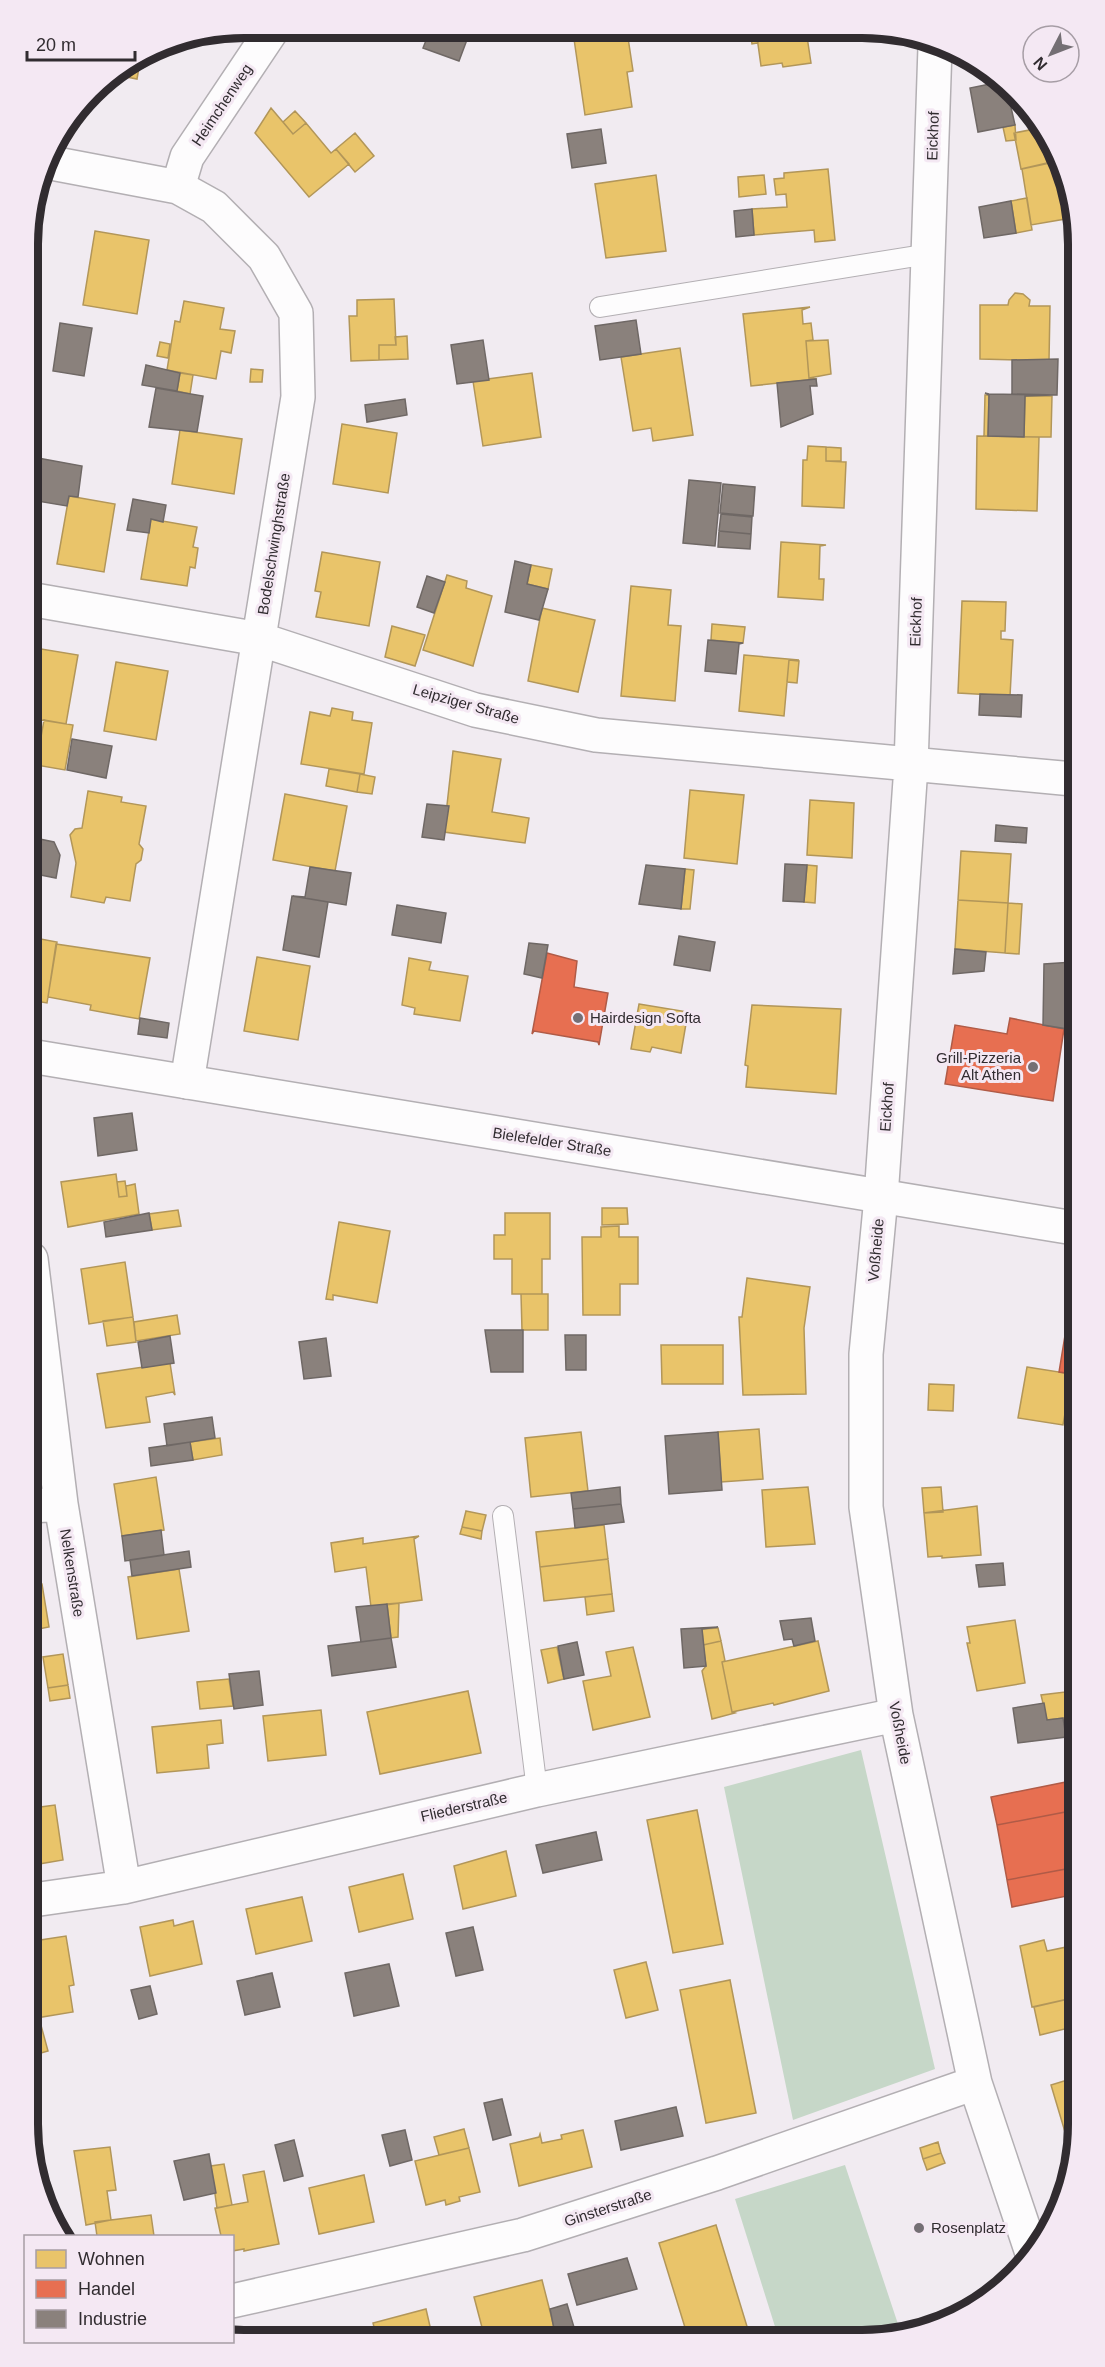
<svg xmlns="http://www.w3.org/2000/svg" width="1105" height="2367" viewBox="0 0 1105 2367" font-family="Helvetica,sans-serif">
<rect width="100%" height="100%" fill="#f1ebf1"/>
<path fill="#c6d7c8" d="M861,1750L935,2069L793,2120L724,1787Z
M845,2165L901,2333H777L735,2199Z"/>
<path fill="#e9c46a" stroke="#b29659" stroke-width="1.5" d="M750,30H756L758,43L752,44Z
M756,30H806L811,63L783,67L782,63L761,66Z
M627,31L633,71L627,72L632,107L585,115L574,39Z
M141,56L137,79L111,74Z
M271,108L293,134L306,123L331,153L336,149L349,164L309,197L255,133Z
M295,111L306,123L293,134L283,122Z
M1015,125L1016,140L1006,141L1003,127Z
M1040,128L1047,163L1021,169L1014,133Z
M355,133L374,156L355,172L336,149Z
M1059,161L1071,187V218L1031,225L1022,169Z
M828,169L835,240L815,242L814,230L754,235L752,209L787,207L786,194L776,195L774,179L784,178V173Z
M656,175L666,251L606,258L595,184Z
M764,175L766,194L739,197L738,177Z
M1027,198L1032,230L1016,233L1011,201Z
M95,231L149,240L137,314L83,305Z
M1015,293L1023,294L1030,300L1029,306H1050L1049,361L980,359V305H1008L1009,300Z
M394,299L396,345H379V360L351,361L349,316H357V300Z
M184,301L224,308L220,329L235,331L231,353L221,351L216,379L167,370L175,321L180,322Z
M810,307L802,310L803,324L811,323L813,340L806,341L809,378L817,379L751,386L743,314Z
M407,336L408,359L379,360V345H396L395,337Z
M828,340L831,374L809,378L806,341Z
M160,342L170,344L168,358L157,356Z
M680,348L693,435L653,441L651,428L633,431L621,357Z
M251,369L263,370L262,382H250Z
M180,373L193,375L190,394L177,391Z
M532,373L541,437L483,446L473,381Z
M985,395H989L988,436H984Z
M1025,396H1052L1051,437H1024Z
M342,424L397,433L388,493L333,484Z
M180,430L242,439L234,494L172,484Z
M977,436L1039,437L1037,511L976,509Z
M808,446L826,447V461L846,462L844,508L802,506L803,460H807Z
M826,447L841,448V461H826Z
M69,496L115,504L104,572L57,564Z
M151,519L197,527L193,547L198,548L195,568L190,567L187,586L141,579Z
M781,542L826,545L820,546L819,579H824L823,600L778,597Z
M322,552L380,562L369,626L316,617L321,592L315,591Z
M531,565L552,569L548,589L527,584Z
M447,575L467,581L466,588L492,596L473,666L423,650Z
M631,586L671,590L668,625L681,626L675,701L621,696Z
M962,601L1006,602L1005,631H1001V639L1013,640L1010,696L958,693Z
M542,608L595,620L578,692L528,681Z
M712,624L745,627L743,643L711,640Z
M392,626L425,635L415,666L385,657Z
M29,647L78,655L66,724L29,718Z
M744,655L799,660H789L784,716L739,711Z
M789,660L799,661L797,683L787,682Z
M116,662L168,671L156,740L104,731Z
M332,708L353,712L352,720L372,723L364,774L301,764L310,712L330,716Z
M44,720L73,725L65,770L36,765Z
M453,751L501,759L492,812L529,818L525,843L444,832Z
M329,769L360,774L357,792L326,786Z
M360,774L375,777L372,794L357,792Z
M690,790L744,795L737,864L684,858Z
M88,791L122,797L121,802L146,806L139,844L143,849L141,860L136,864L130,901L106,897L104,903L71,897L76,863L70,835L75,829L82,828Z
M285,794L347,806L335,871L273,860Z
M810,800L854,803L852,858L807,855Z
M961,851L1011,854L1008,903L958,900Z
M807,865L817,866L815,903L804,902Z
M685,869L694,870L690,909H681Z
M958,900L1008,903L1005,953L955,949Z
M1008,903L1022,904L1019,954L1005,953Z
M30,937L57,942L47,1003L30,1000Z
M56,944L150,958L139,1019L90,1010L91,1005L48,997Z
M257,957L310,966L298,1040L244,1031Z
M409,958L431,962L429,970L468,976L460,1021L414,1014L415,1008L402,1005Z
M639,1004L688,1012L681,1053L652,1047L650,1052L631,1049Z
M752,1005L841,1009L836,1094L746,1087L748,1066L745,1065Z
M116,1174L119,1197L127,1196L126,1186L135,1184L139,1214L68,1227L61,1182Z
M125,1181L127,1196L119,1197L117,1182Z
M602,1208H627L628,1224L602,1225Z
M178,1210L181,1226L152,1230L149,1214Z
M505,1213H550V1259H542V1294H512V1259H494V1235H505Z
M339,1222L390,1231L377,1303L333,1295V1300L326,1299Z
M619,1226V1237H638V1284H620V1315H583L582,1237H601V1227Z
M125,1262L133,1317L89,1324L81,1269Z
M747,1278L810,1287L804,1328L806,1394L743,1395L739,1317H742Z
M521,1294H548V1330H522Z
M177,1315L180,1334L136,1341L134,1322Z
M133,1317L136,1342L107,1346L103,1321Z
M661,1345H723V1384H662Z
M170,1363L175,1395L173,1392L146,1397L150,1422L106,1428L97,1374Z
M1027,1367L1072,1374L1063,1425L1018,1418Z
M929,1384L954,1385L953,1411L928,1410Z
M759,1429L763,1479L721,1482L718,1432Z
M581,1432L588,1491L531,1497L525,1438Z
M220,1438L222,1455L193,1460L190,1442Z
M156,1477L164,1530L122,1536L114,1484Z
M808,1487L815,1544L766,1547L762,1490Z
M941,1487L943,1512L924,1513L922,1488Z
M977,1506L981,1555L942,1558V1556L928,1557L924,1513Z
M466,1511L486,1515L482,1531L462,1527Z
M604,1525L608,1559L540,1567L536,1532Z
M462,1527L482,1531L481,1539L460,1534Z
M419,1536L414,1539L422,1600L371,1607L366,1567L335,1572L331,1543L363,1538V1544Z
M608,1559L612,1594L544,1601L540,1567Z
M179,1569L189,1631L137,1639L128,1577Z
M42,1584L49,1627L33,1630L32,1585Z
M612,1594L614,1611L587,1615L585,1597Z
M399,1603L398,1637L391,1638L387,1604Z
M1015,1620L1025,1683L977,1691L967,1643H970L967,1627Z
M718,1628L721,1641L703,1645L702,1629Z
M721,1641L725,1661L722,1662L732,1712L735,1713L712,1719L702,1671L706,1666L703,1645Z
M818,1641L829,1691L774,1705L773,1703L732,1712L722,1662Z
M557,1647L564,1679L548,1683L541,1650Z
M633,1647L650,1717L593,1730L583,1681L611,1676L606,1652Z
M63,1654L68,1685L48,1688L43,1657Z
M229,1679L233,1706L200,1709L197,1682Z
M68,1685L70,1698L50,1701L48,1688Z
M468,1691L481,1753L380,1774L367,1712Z
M1065,1692L1069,1720L1063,1721V1718L1047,1720L1041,1695Z
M321,1710L326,1755L268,1761L263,1716Z
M221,1720L223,1743L207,1745L209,1768L157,1773L152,1727Z
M55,1805L63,1860L33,1865V1808Z
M697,1810L723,1944L673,1953L647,1820Z
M506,1851L516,1896L463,1909L454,1866Z
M403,1874L413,1919L359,1932L349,1887Z
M302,1897L312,1941L256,1954L246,1909Z
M173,1920L174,1926L193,1921L202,1964L150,1976L140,1927Z
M66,1936L74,1985L69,1986L73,2012L36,2018L34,1941Z
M1044,1940L1047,1951L1076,1945L1077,1972L1074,1973L1077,1997L1032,2007L1020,1946Z
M646,1962L658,2010L626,2018L614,1970Z
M730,1980L756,2113L706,2123L680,1990Z
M1077,1997V2026L1040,2035L1034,2007Z
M34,2009L36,2018H39L48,2051L34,2055Z
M1077,2077L1078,2138L1068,2142L1051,2085Z
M464,2129L469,2148L439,2155L434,2137Z
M583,2130L592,2167L519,2186L510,2144L539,2137L540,2134L542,2143L562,2139L561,2135Z
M938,2142L941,2153L923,2159L920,2148Z
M110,2147L116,2190L107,2191L111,2220L86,2225L74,2151Z
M469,2148L480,2192L459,2197L460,2201L446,2205L445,2200L426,2205L415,2161Z
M941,2153L945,2163L927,2170L923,2159Z
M224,2164L232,2205L217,2208L211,2166Z
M264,2171L279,2244L244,2251V2249L232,2251V2236H221L215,2208L248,2202L243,2175Z
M364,2175L374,2222L319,2234L309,2188Z
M151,2215L154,2236H97L95,2222Z
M716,2225L749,2333L687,2334L659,2243Z
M542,2280L555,2331L543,2334H518L516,2330L500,2334L484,2335L474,2297Z
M426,2309L432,2335H376L373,2323Z"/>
<path fill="#e76f51" stroke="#b05b47" stroke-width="1.5" d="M547,953L577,961L574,987L608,993L599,1045L598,1042L569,1037L534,1031L532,1034Z
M1010,1018L1064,1029L1053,1101L945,1084L955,1025L1007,1034Z
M1069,1311L1075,1312V1381H1071L1072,1374L1059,1372Z
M1076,1780V1810L997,1825L991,1797Z
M1076,1810L1077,1867L1007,1880L997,1825Z
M1077,1867V1894L1012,1907L1007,1880Z"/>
<path fill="#8a817c" stroke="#6f6865" stroke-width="1.5" d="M431,28L471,29L459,61L423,48Z
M1005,81L1015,125L978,132L970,88Z
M601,129L606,163L572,168L567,134Z
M1011,201L1016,233L984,238L979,207Z
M752,209L754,235L736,237L734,211Z
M636,320L641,354L600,360L595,326Z
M60,323L92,328L84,376L53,371Z
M483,340L489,380L457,384L451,345Z
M1058,359L1057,395L1012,394V360Z
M146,365L180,373L177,391L142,385Z
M816,379L817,386H810L813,414L781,427L777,383Z
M156,388L203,396L197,432L149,427Z
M985,393L989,394L1052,395L1025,396L1024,437L988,436L989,395Z
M405,399L407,415L367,422L365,405Z
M38,458L82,466L78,497L69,496L67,506L31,500Z
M689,480L721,483L715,546L683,543Z
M723,484L755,487L753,516L720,513Z
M133,499L166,505L163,522L151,519L149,533L127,530Z
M721,514L752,517L751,534L719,531Z
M719,531L751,534L750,549L718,547Z
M515,561L531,565L527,584L548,589L539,620L505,612Z
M427,576L445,582L434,613L417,607Z
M708,640L743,643L739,644L736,674L705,671Z
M980,694L1022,695L1021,717L979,715Z
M72,739L112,746L106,778L67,770Z
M427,804L449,806L444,840L422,837Z
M996,825L1027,828L1026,843L995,841Z
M30,837L54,842L60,855L56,878L30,873Z
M785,864L807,865L804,902L783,901Z
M646,865L685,869L681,909L639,904Z
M310,867L351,873L346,905L293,896L305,897Z
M292,896L328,902L319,957L283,950Z
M397,905L446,913L441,943L392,935Z
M679,936L715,942L710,971L674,965Z
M529,943L548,945L542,978L524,974Z
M955,949L986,952L984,971L953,974Z
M1073,962L1074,1030L1043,1025L1044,964Z
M140,1018L169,1023L167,1038L138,1034Z
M132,1113L137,1150L98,1156L94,1118Z
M149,1213L152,1230L106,1237L104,1222Z
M485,1330H523V1372H491Z
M565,1335H586V1370H566Z
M170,1336L174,1363L142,1368L138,1342Z
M326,1338L331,1376L304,1379L299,1342Z
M212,1417L215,1438L167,1446L164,1424Z
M718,1432L722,1490L669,1494L665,1436Z
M190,1442L193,1460L151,1466L149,1448Z
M620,1487L621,1504L573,1509L571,1493Z
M621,1504L624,1522L575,1528L573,1509Z
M161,1530L164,1555L125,1561L122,1536Z
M189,1551L191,1567L132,1576L130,1560Z
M1003,1563L1005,1585L979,1587L976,1565Z
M387,1604L391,1638L361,1642L356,1607Z
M811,1618L815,1641L794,1646L792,1639L784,1640L780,1621Z
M718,1627L702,1629L706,1666L684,1668L681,1629Z
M391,1638L396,1667L332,1676L328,1646Z
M577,1642L584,1675L564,1679L558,1646Z
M259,1671L263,1705L234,1709L229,1674Z
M1044,1703L1047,1720L1063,1718L1066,1737L1018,1743L1013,1708Z
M596,1832L602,1860L543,1873L536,1845Z
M473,1927L483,1970L456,1976L446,1933Z
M389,1964L399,2006L354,2016L345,1973Z
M272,1973L280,2007L245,2015L237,1981Z
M150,1986L157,2014L139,2019L131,1990Z
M502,2099L511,2135L493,2140L484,2103Z
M676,2107L683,2136L621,2150L615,2121Z
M405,2130L412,2160L390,2166L382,2135Z
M294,2140L303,2176L284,2181L275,2145Z
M209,2154L216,2193L184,2200L174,2161Z
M70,2230L72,2236H60L56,2231Z
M627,2258L637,2289L577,2305L568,2274Z
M567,2304L576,2334H555L550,2309Z"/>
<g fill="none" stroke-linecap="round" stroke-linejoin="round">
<g stroke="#b3afb3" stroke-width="22">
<path id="lane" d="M600,307L929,254
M503,1516L537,1790"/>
</g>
<g stroke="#b3afb3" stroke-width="36">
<path id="street" d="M935,47L911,766L881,1197L866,1354V1507L896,1715L975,2083L1033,2256
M46,162L178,187L214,207L264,257L296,313L298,397L187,1082
M178,187L187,157L274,27
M29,599L259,639L475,710L596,735L1073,779
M31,1259L61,1504L124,1887
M32,1506L61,1504
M33,1900L124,1887L537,1790L896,1715
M232,2301L523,2235L717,2173L975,2083"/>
</g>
<g stroke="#b3afb3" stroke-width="36">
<path id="secondary" d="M30,1056L1074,1228"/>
</g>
<use href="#lane" stroke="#fdfcfd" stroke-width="20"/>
<use href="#street" stroke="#fdfcfd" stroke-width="33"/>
<use href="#secondary" stroke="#fdfcfd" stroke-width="33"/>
</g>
<g fill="#746f74" stroke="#f4e8f3" stroke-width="2">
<circle cx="578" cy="1018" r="6"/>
<circle cx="1033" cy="1067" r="6"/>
<circle cx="919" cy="2228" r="6"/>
</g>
<g text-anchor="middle" stroke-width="6" stroke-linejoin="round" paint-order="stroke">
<g font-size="15" fill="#312c30" stroke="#f4e8f3">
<text transform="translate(222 105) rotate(-56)" y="5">Heimchenweg</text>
<text transform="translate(933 136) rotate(-88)" y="5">Eickhof</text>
<text transform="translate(274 544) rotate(-81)" y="5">Bodelschwinghstraße</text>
<text transform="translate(916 622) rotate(-88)" y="5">Eickhof</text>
<text transform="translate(466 704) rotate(16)" y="5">Leipziger Straße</text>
<text transform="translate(887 1107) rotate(-86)" y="5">Eickhof</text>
<text transform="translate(552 1142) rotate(9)" y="5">Bielefelder Straße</text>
<text transform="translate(876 1250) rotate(-85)" y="5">Voßheide</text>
<text transform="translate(72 1573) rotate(81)" y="5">Nelkenstraße</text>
<text transform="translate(900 1733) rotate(79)" y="5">Voßheide</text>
<text transform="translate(464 1807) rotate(-13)" y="5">Fliederstraße</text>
<text transform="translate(608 2208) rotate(-18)" y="5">Ginsterstraße</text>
</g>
<g font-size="15" fill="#312c30" stroke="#f4e8f3" text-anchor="start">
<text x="590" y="1023">Hairdesign Softa</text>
<text x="1021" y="1063" text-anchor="end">Grill-Pizzeria<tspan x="1021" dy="17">Alt Athen</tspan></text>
<text x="931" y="2233">Rosenplatz</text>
</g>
</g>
<path d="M0 0H1105V2367H0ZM244 38H862A206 206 0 0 1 1068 244V2124A206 206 0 0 1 862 2330H244A206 206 0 0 1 38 2124V244A206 206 0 0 1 244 38Z" fill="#f4e8f3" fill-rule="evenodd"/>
<path fill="none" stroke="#312c30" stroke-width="8" d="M244 38H862A206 206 0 0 1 1068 244V2124A206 206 0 0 1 862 2330H244A206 206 0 0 1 38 2124V244A206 206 0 0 1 244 38Z"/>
<rect x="24" y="2235" width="210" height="108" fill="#f4e8f3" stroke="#a69da5" stroke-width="1.5"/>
<rect x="36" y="2250" width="30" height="18" fill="#e9c46a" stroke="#a69da5" stroke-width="1.5"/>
<text x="78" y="2265" font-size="18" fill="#312c30">Wohnen</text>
<rect x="36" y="2280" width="30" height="18" fill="#e76f51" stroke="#a69da5" stroke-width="1.5"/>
<text x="78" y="2295" font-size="18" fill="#312c30">Handel</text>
<rect x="36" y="2310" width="30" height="18" fill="#8a817c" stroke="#a69da5" stroke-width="1.5"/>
<text x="78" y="2325" font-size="18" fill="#312c30">Industrie</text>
<g transform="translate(1051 54) rotate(228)"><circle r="28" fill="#f4e8f3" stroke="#a69da5" stroke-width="1.5"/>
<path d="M0-4.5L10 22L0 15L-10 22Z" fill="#746f74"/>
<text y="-9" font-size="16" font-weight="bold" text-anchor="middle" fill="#312c30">N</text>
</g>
<path d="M27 51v9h108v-9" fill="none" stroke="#312c30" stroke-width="3"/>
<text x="36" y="51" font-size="18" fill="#312c30" stroke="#f4e8f3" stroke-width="4.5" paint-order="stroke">20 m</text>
</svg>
